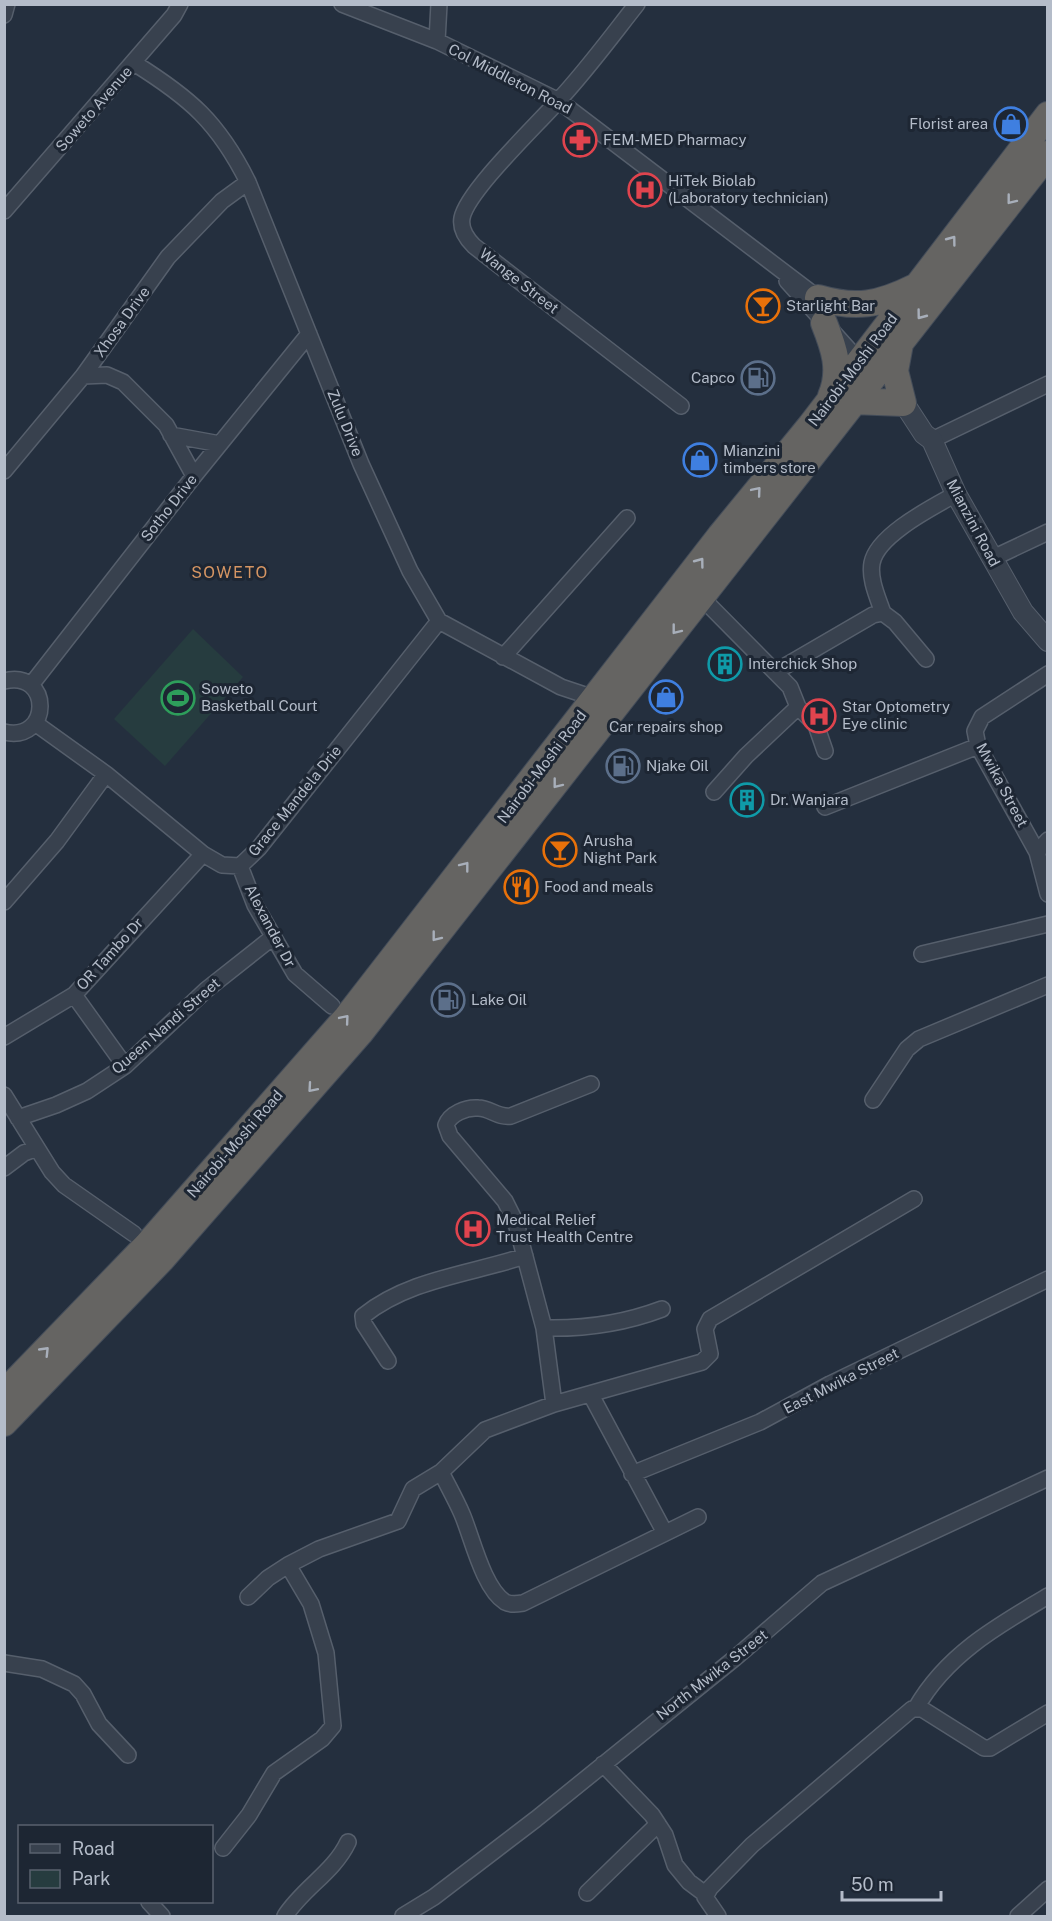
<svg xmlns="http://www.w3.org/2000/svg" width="1052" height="1921" viewBox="0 0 1052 1921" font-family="'Public Sans',sans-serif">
<rect width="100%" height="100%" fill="#242f3e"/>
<path fill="#263c3f" d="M193,629L243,677L165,766L114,719Z"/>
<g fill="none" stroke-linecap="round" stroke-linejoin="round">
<g stroke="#565f6c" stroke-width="18">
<path id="minor" d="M342,4L437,41L559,101L818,298
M637,4C611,37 586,71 558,101C538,124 467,191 462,218C460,229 467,239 474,246L681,406
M4,15L7,4
M437,41L439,4
M134,63C190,98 218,122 248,182L361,464L410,571L439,621L561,687L594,698
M4,211L174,15L180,4
M787,281L860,362
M83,376L107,375L123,382L166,425L194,476
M171,435L220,444
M932,440L1048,384
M4,471L83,376L168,257L222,201L248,182
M991,559L1048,532
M701,597L790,687L798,707L746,756L714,792
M883,613C878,598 869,579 872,563C877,535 933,507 956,494
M503,657L627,518
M775,672L873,615L883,613L895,622L926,659
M1048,674L982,717L975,731L978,746L1037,852L1048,894
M4,681C52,669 52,743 4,732
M31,685L194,476L309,334
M798,707L816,725L825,751
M35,723L106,774L203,854L222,865L240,866L259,848L439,621
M825,807L978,746
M1037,852L1048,840
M240,866L255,905L295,974L332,1006
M4,902L57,841L106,774
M922,954L1048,924
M74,995L125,1066
M4,1037L74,995L203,854
M4,1095L52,1172L64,1185L134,1234
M873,1100L907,1049L919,1039L1048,985
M18,1118L56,1105L87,1091L125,1066L206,990L273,937
M4,1168L24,1153L37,1148
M544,1328C584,1329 625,1323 662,1309
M388,1361L364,1324L363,1316C409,1279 471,1274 525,1256
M591,1395L665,1533
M554,1404L544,1328L516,1223L505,1201L450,1136L446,1125C450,1114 466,1107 478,1108C490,1108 498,1118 511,1116L591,1084
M441,1472C448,1486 456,1500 462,1514C472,1537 483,1588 505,1602C511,1605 517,1604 523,1603L698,1517
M632,1474L760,1422L830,1384L1048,1279
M248,1597L268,1578L288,1565
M4,1663L42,1669L74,1684L83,1694L99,1724L128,1755
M916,1708C946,1655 997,1626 1048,1596
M603,1764L652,1815L665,1835L675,1865L689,1882L705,1894
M223,1848L249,1815L274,1773L322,1739L333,1726L326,1653L311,1604L288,1565L319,1549L398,1521L413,1489L441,1472L485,1430L554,1404L702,1362L710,1354L705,1329L710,1319L914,1199
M587,1893L658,1824
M149,1902L162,1916
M285,1916C303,1888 334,1872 348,1842
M403,1916L434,1897L536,1819L735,1658L822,1583L1048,1478
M718,1916L705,1897L710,1888L752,1845L912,1709H922L984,1748H990L1048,1713
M1018,1916L1048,1889"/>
</g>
<g stroke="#565f6c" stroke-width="22">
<path id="tertiary" d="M896,391L924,434L932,440L956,494L1023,612L1048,641"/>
</g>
<g stroke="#434c59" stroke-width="28">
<path id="trunk" d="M818,298C856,309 879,305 915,287
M824,323C834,348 842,370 831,396
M852,401L903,403L895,371L900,344
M4,1393L147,1245L347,1017L720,536L811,425L1048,115
M4,1423L162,1259L360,1033L1048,154"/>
</g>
<use href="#minor" stroke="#38414e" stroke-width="15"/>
<use href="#tertiary" stroke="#38414e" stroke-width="20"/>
<use href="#trunk" stroke="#656462" stroke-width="26"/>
</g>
<defs><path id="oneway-chevron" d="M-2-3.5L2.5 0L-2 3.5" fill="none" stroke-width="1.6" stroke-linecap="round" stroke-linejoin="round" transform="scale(1.5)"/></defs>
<g stroke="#a8afba">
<use href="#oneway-chevron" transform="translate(1011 200) rotate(128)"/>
<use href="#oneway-chevron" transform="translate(952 240) rotate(-53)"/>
<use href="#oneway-chevron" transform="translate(921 315) rotate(127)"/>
<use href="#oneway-chevron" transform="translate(757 491) rotate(-50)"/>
<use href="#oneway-chevron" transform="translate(700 562) rotate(-53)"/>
<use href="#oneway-chevron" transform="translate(676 630) rotate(128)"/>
<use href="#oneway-chevron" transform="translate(557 784) rotate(128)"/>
<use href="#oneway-chevron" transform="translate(465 866) rotate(-52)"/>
<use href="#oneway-chevron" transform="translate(436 937) rotate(128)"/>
<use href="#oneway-chevron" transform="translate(345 1019) rotate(-50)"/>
<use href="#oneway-chevron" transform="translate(312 1088) rotate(131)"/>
<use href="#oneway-chevron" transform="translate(45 1351) rotate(-46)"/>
</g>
<defs>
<g id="shop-ring" transform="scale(1.725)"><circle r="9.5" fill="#1d2633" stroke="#3f7fe0" stroke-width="1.5"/><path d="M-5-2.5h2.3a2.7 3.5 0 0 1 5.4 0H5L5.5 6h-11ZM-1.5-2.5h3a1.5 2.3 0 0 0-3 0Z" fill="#3f7fe0"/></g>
<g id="pharmacy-ring" transform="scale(1.725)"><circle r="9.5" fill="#1d2633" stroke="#e0444e" stroke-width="1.5"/><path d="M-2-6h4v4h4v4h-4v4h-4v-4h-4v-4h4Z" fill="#e0444e"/></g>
<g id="hospital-ring" transform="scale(1.725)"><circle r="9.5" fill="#1d2633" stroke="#e0444e" stroke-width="1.5"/><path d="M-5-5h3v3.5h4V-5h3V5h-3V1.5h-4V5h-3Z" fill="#e0444e"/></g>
<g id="bar-ring" transform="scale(1.725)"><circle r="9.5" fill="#1d2633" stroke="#e8710a" stroke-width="1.5"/><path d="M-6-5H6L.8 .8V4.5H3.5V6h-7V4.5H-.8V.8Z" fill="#e8710a"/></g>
<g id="fuel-ring" transform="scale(1.725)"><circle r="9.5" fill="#1d2633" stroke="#5c6f8a" stroke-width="1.5"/><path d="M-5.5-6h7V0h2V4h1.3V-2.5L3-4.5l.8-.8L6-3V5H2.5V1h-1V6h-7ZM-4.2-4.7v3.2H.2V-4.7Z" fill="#5c6f8a"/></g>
<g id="building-ring" transform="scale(1.725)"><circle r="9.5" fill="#1d2633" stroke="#0f9aa8" stroke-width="1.5"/><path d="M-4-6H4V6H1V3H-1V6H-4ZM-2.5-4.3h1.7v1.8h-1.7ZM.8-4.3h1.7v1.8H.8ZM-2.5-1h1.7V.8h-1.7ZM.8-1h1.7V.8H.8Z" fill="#0f9aa8"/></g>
<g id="stadium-ring" transform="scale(1.725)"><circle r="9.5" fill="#1d2633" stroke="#2e9e5b" stroke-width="1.5"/><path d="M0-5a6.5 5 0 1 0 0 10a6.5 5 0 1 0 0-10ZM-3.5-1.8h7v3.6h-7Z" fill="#2e9e5b"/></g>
<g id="restaurant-ring" transform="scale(1.725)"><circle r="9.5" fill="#1d2633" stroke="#e8710a" stroke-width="1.5"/><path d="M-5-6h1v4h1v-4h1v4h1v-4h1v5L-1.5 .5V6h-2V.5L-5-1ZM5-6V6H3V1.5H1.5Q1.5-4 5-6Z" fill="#e8710a"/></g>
</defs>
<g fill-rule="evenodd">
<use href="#shop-ring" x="1011" y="124"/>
<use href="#pharmacy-ring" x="580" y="140"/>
<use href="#hospital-ring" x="645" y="190"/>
<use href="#bar-ring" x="763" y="306"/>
<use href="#fuel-ring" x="758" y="378"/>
<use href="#shop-ring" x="700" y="460"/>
<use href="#building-ring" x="725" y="664"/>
<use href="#shop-ring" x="666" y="697"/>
<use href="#stadium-ring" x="178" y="698"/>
<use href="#hospital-ring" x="819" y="716"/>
<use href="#fuel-ring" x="623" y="766"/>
<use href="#building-ring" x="747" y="800"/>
<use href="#bar-ring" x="560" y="850"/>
<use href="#restaurant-ring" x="521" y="887"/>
<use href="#fuel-ring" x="448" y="1000"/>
<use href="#hospital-ring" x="473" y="1229"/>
</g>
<g text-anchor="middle" stroke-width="6" stroke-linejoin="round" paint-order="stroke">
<g font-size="15" fill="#b4bcc9" stroke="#1d2633">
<text transform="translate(510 79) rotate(27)" y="5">Col Middleton Road</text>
<text transform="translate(94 109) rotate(-49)" y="5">Soweto Avenue</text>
<text transform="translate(519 281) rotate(38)" y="5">Wange Street</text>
<text transform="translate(122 322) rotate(-54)" y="5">Xhosa Drive</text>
<text transform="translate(853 370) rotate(-53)" y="5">Nairobi-Moshi Road</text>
<text transform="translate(345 423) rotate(68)" y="5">Zulu Drive</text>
<text transform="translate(169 508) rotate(-52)" y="5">Sotho Drive</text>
<text transform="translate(973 523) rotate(62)" y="5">Mianzini Road</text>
<text transform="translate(542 767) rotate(-53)" y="5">Nairobi-Moshi Road</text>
<text transform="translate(1002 785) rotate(62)" y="5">Mwika Street</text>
<text transform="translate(295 801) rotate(-51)" y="5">Grace Mandela Drie</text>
<text transform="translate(270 926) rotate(62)" y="5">Alexander Dr</text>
<text transform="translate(110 954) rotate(-48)" y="5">OR Tambo Dr</text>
<text transform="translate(166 1026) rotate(-41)" y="5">Queen Nandi Street</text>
<text transform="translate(235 1144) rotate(-49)" y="5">Nairobi-Moshi Road</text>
<text transform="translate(841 1381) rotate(-27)" y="5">East Mwika Street</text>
<text transform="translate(712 1675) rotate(-38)" y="5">North Mwika Street</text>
</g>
<g font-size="15" fill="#b4bcc9" stroke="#1d2633" text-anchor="start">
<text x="988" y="129" text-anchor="end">Florist area</text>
<text x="603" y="145">FEM-MED Pharmacy</text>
<text x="668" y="186">HiTek Biolab<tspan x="668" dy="17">(Laboratory technician)</tspan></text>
<text x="786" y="311">Starlight Bar</text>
<text x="735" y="383" text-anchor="end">Capco</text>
<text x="723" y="456">Mianzini<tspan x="723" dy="17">timbers store</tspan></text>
<text x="748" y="669">Interchick Shop</text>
<text x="201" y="694">Soweto<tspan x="201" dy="17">Basketball Court</tspan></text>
<text x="842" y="712">Star Optometry<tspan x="842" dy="17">Eye clinic</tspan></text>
<text x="666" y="732" text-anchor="middle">Car repairs shop</text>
<text x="646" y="771">Njake Oil</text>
<text x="770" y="805">Dr. Wanjara</text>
<text x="583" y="846">Arusha<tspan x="583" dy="17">Night Park</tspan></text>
<text x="544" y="892">Food and meals</text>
<text x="471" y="1005">Lake Oil</text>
<text x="496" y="1225">Medical Relief<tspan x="496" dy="17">Trust Health Centre</tspan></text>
</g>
<g font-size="16" letter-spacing="1.5" fill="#d59563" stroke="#1d2633">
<text x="230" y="578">SOWETO</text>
</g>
</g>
<rect width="1052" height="1921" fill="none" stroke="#b4bcc9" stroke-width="12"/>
<rect x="18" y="1825" width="195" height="78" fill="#1d2633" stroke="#59626f" stroke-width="1.5"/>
<rect x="30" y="1844" width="30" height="9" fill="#38414e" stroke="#59626f" stroke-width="1.5"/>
<text x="72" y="1855" font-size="18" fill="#b4bcc9">Road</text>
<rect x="30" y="1870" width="30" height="18" fill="#263c3f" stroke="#59626f" stroke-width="1.5"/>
<text x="72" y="1885" font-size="18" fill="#b4bcc9">Park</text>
<path d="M842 1891v9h99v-9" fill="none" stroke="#b4bcc9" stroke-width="3"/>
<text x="851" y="1891" font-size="18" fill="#b4bcc9" stroke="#1d2633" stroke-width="4.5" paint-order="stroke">50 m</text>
</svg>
